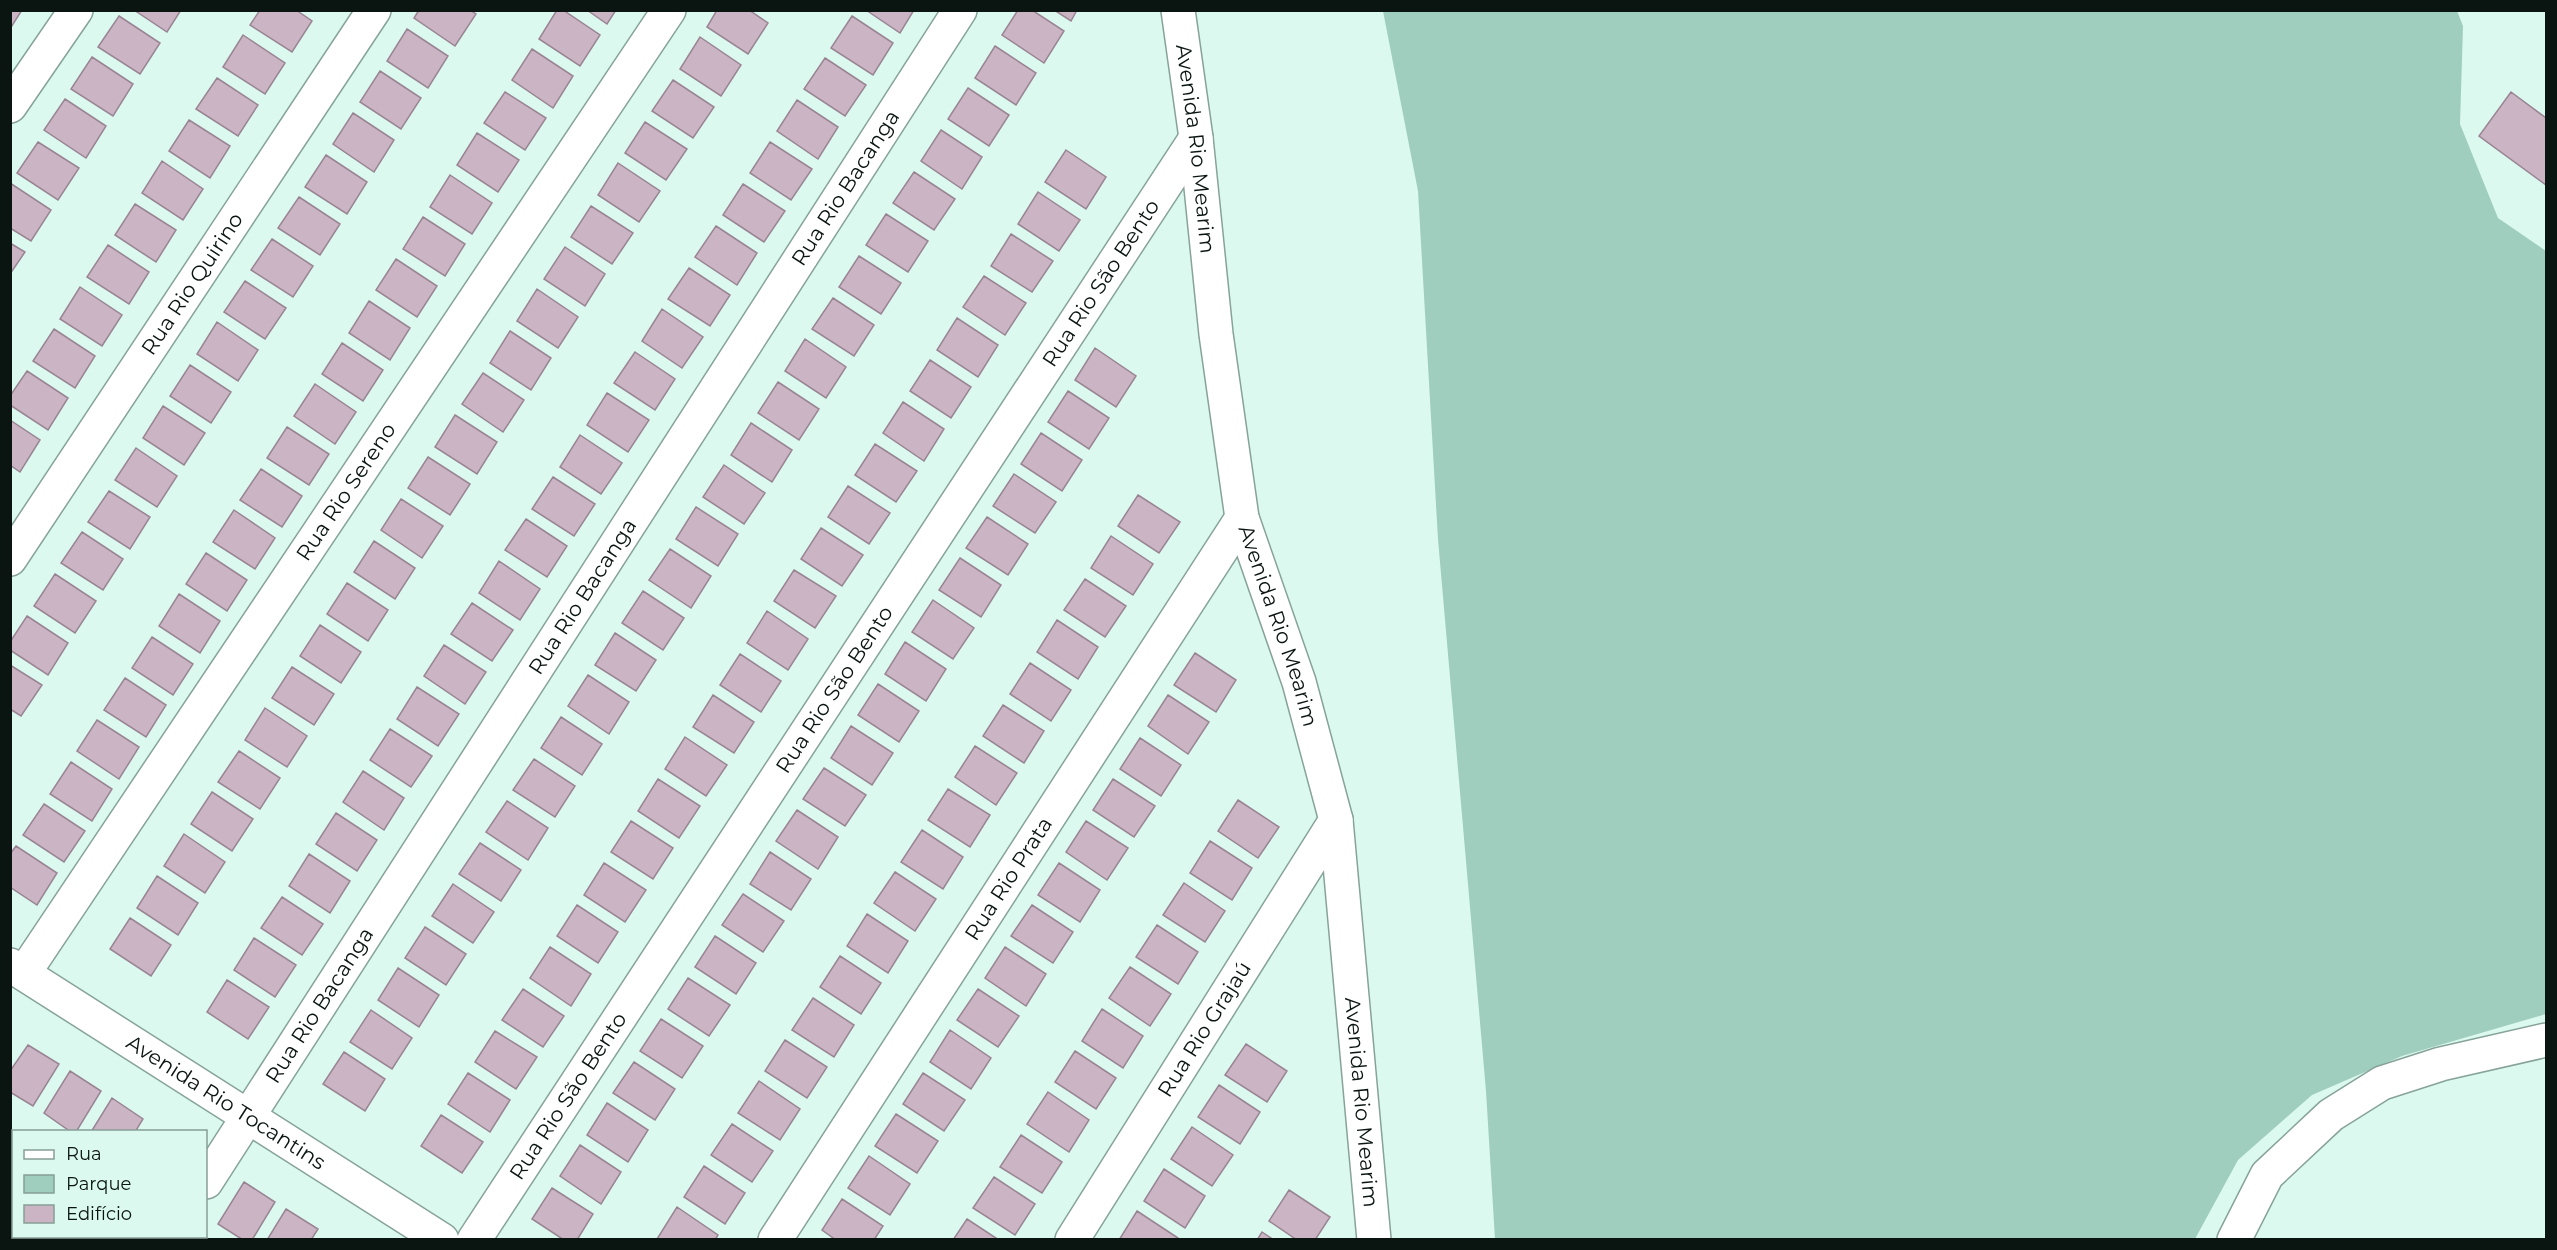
<svg xmlns="http://www.w3.org/2000/svg" width="2557" height="1250" viewBox="0 0 2557 1250" font-family="Montserrat,sans-serif">
<rect width="100%" height="100%" fill="#dbf9ee"/>
<path fill="#9fcdbe" d="M1383,11H2457L2463,26L2460,124L2498,218L2546,251V1014L2402,1056L2312,1095L2238,1160L2195,1239H1495L1486,1091L1438,539L1418,191Z"/>
<path fill="#cbb5c5" stroke="#998493" stroke-width="1.5" d="M10,10H22L10,29Z
M134,10H181L167,32Z
M260,10H296L312,21L292,52L250,25Z
M419,10H470L476,14L455,46L414,18Z
M557,10H563L600,35L580,66L539,39Z
M587,10H616L607,24Z
M717,10H749L768,23L748,54L707,27Z
M866,10H914L900,33Z
M1018,10H1032L1064,31L1044,63L1002,35Z
M1054,10H1077L1071,21Z
M119,16L160,43L140,74L98,47Z
M852,16L893,43L873,75L831,48Z
M407,29L448,56L428,88L387,61Z
M243,35L285,63L265,94L223,67Z
M700,37L741,65L721,96L680,69Z
M995,46L1036,73L1016,105L975,78Z
M532,49L573,76L553,108L512,80Z
M92,57L133,84L113,116L71,89Z
M825,58L866,85L845,116L804,89Z
M380,71L421,98L401,129L360,102Z
M217,78L258,105L238,136L196,109Z
M673,80L714,107L693,138L652,111Z
M968,88L1009,115L989,146L948,119Z
M505,92L546,118L525,150L484,123Z
M2511,92L2546,118V185L2479,136Z
M65,99L106,126L86,158L44,130Z
M797,100L838,127L818,159L777,131Z
M353,113L394,140L374,172L333,144Z
M189,120L230,146L210,178L169,151Z
M645,122L687,149L666,180L625,153Z
M941,130L982,157L962,189L921,161Z
M477,133L519,160L498,192L457,165Z
M38,142L79,168L58,200L17,173Z
M770,142L812,169L791,200L750,173Z
M1066,150L1106,177L1086,209L1045,182Z
M326,155L367,182L347,214L305,187Z
M162,161L203,189L183,220L142,193Z
M618,163L660,191L639,222L598,195Z
M914,172L955,199L934,230L893,203Z
M450,175L492,203L472,234L430,207Z
M10,183L51,210L31,241L10,228Z
M743,184L785,211L764,242L723,215Z
M1038,192L1080,220L1059,251L1018,224Z
M299,197L340,224L320,255L278,228Z
M135,204L176,230L156,262L115,235Z
M591,206L633,233L612,264L571,237Z
M886,214L928,241L908,272L866,245Z
M423,217L465,244L445,276L403,249Z
M716,226L757,253L737,285L695,257Z
M1011,234L1053,261L1032,292L991,266Z
M272,239L313,266L293,297L251,270Z
M10,243L25,252L10,274Z
M108,245L149,272L129,304L87,277Z
M565,247L605,274L585,306L544,279Z
M859,256L901,283L881,314L839,287Z
M396,259L437,286L417,317L376,290Z
M689,268L730,295L710,326L668,299Z
M984,276L1026,303L1005,335L963,307Z
M245,281L286,308L265,339L224,312Z
M80,287L122,315L102,346L60,319Z
M537,289L578,317L558,348L517,321Z
M833,298L874,325L854,356L812,329Z
M369,301L410,328L390,360L349,333Z
M662,309L703,337L682,368L642,341Z
M957,318L998,345L978,377L937,350Z
M217,322L258,350L238,381L197,354Z
M54,329L95,356L75,388L33,361Z
M510,331L551,358L531,390L490,363Z
M805,339L846,367L826,398L785,371Z
M342,343L383,370L363,401L322,374Z
M1095,348L1136,376L1116,407L1075,380Z
M635,352L675,379L655,410L614,383Z
M930,360L971,387L951,418L910,391Z
M190,365L231,392L211,423L170,396Z
M27,371L68,398L48,430L10,405V396Z
M483,373L524,400L503,432L462,404Z
M778,382L819,409L799,440L758,413Z
M315,384L356,412L335,444L294,416Z
M1068,391L1109,418L1089,449L1048,422Z
M607,393L649,420L628,452L587,425Z
M903,402L944,429L924,461L883,433Z
M163,406L205,433L184,465L143,438Z
M455,415L497,442L477,474L435,447Z
M10,420L40,440L20,472L10,465Z
M751,423L792,450L772,482L731,455Z
M287,427L329,454L309,485L267,458Z
M1041,433L1082,460L1062,491L1021,464Z
M580,435L622,463L601,494L560,467Z
M875,444L917,471L896,502L855,475Z
M136,448L177,476L157,507L115,480Z
M428,457L470,484L450,515L408,488Z
M724,465L765,493L744,524L703,497Z
M261,469L302,496L282,527L240,500Z
M1014,474L1056,502L1035,533L993,506Z
M553,477L595,504L574,536L532,509Z
M848,486L890,513L869,544L828,517Z
M109,491L150,517L130,549L88,522Z
M1138,495L1180,522L1159,553L1118,526Z
M401,499L443,526L422,558L381,530Z
M696,507L738,534L718,566L676,539Z
M234,510L275,538L255,569L213,542Z
M987,517L1028,544L1008,575L966,548Z
M526,519L567,546L547,577L505,550Z
M821,528L863,555L842,586L801,559Z
M82,532L123,559L103,590L61,563Z
M1111,536L1153,564L1133,595L1091,568Z
M374,541L415,568L395,599L354,572Z
M670,549L711,576L691,608L649,580Z
M206,553L247,580L227,611L186,584Z
M960,558L1001,585L981,617L939,590Z
M499,561L540,589L520,620L479,593Z
M794,570L836,596L815,628L774,601Z
M55,574L96,601L75,633L34,606Z
M1085,579L1126,606L1105,637L1064,610Z
M347,583L388,610L368,641L327,614Z
M643,591L684,618L663,650L622,623Z
M179,594L220,621L200,653L159,626Z
M933,600L974,628L953,659L912,632Z
M472,603L513,630L492,661L451,634Z
M767,611L808,639L788,670L747,643Z
M27,616L68,643L48,675L10,650V642Z
M1057,620L1098,647L1078,679L1037,652Z
M320,625L361,652L341,683L300,656Z
M615,633L656,660L636,691L595,665Z
M152,637L193,664L173,695L132,668Z
M905,642L946,669L926,701L885,674Z
M444,645L486,672L465,704L424,676Z
M1195,653L1236,680L1216,712L1174,685Z
M740,654L781,681L761,712L720,685Z
M1030,663L1071,690L1051,721L1010,694Z
M10,665L42,685L21,716L10,709Z
M292,667L334,694L314,725L272,698Z
M588,675L629,702L609,734L568,706Z
M125,678L166,705L146,737L104,710Z
M878,684L919,711L899,742L858,715Z
M417,687L459,714L438,746L397,719Z
M713,695L754,722L734,753L693,727Z
M1168,695L1209,722L1188,754L1148,726Z
M1003,705L1044,731L1024,763L983,736Z
M265,708L307,736L287,767L245,740Z
M561,717L602,744L582,775L541,748Z
M97,720L139,747L119,779L77,751Z
M851,726L893,753L872,785L831,758Z
M390,729L432,756L411,787L370,760Z
M685,737L727,765L706,796L665,769Z
M1140,738L1181,765L1161,796L1120,769Z
M975,746L1017,773L996,805L955,777Z
M239,751L280,778L260,809L218,782Z
M534,759L575,786L555,817L513,790Z
M71,762L112,789L92,821L50,794Z
M824,768L866,795L845,826L803,799Z
M363,771L404,798L384,830L343,802Z
M658,779L700,806L679,838L638,811Z
M1113,779L1155,806L1134,837L1093,810Z
M948,789L990,815L970,847L928,820Z
M212,792L253,819L232,851L191,824Z
M1238,800L1279,827L1258,858L1218,831Z
M507,801L548,828L528,860L486,832Z
M44,804L85,831L64,862L23,835Z
M797,810L838,837L818,869L776,841Z
M336,813L377,840L357,871L316,844Z
M631,821L673,848L653,879L611,852Z
M1086,821L1128,848L1107,880L1066,852Z
M922,830L963,857L943,889L901,862Z
M184,834L225,862L205,893L164,866Z
M1210,841L1252,868L1232,900L1190,873Z
M480,843L521,870L501,901L459,874Z
M16,846L57,873L37,905L10,887V854Z
M770,852L811,879L791,910L750,884Z
M309,854L350,881L330,913L289,886Z
M604,863L646,890L625,922L584,895Z
M1059,863L1100,890L1080,922L1038,895Z
M895,872L936,899L915,931L874,903Z
M157,876L198,903L178,935L137,908Z
M1184,883L1225,911L1205,942L1163,915Z
M453,884L494,912L473,943L432,916Z
M743,894L784,921L763,952L722,925Z
M282,897L323,924L302,955L261,928Z
M577,905L618,932L598,963L557,936Z
M1032,905L1073,932L1053,963L1011,936Z
M867,914L908,941L888,973L847,946Z
M130,918L171,945L151,976L110,949Z
M1157,925L1198,952L1178,984L1136,957Z
M425,927L466,954L446,985L405,958Z
M715,936L756,963L736,994L695,967Z
M254,938L296,965L275,997L234,970Z
M550,947L591,974L571,1006L530,978Z
M1005,947L1046,974L1026,1006L985,978Z
M840,956L881,983L861,1014L820,987Z
M1130,967L1171,994L1150,1026L1109,998Z
M398,968L439,995L419,1027L378,1000Z
M688,978L730,1005L709,1036L668,1009Z
M227,980L269,1007L248,1039L207,1012Z
M523,989L564,1016L543,1047L502,1020Z
M978,989L1019,1016L998,1047L957,1020Z
M813,998L854,1025L834,1057L792,1030Z
M1102,1009L1143,1036L1123,1068L1082,1041Z
M371,1010L412,1038L392,1069L350,1042Z
M661,1019L703,1046L682,1078L640,1051Z
M950,1030L991,1058L971,1089L930,1062Z
M495,1031L537,1057L516,1089L475,1062Z
M785,1040L827,1067L807,1098L765,1071Z
M1246,1044L1287,1071L1267,1102L1225,1075Z
M28,1045L59,1064L33,1106L10,1092V1071Z
M1075,1051L1116,1078L1096,1109L1055,1082Z
M344,1052L385,1079L365,1111L323,1084Z
M634,1062L675,1089L655,1120L613,1093Z
M70,1071L101,1091L76,1132H71L44,1113Z
M468,1073L510,1100L490,1132L448,1104Z
M923,1073L965,1100L944,1131L903,1104Z
M759,1081L800,1109L780,1140L738,1113Z
M1219,1085L1260,1112L1240,1144L1198,1117Z
M1048,1092L1089,1120L1069,1152L1027,1124Z
M112,1098L143,1119L135,1132H91Z
M607,1103L648,1130L628,1162L587,1135Z
M896,1114L938,1141L917,1173L875,1146Z
M441,1115L483,1142L462,1173L421,1146Z
M732,1124L773,1151L752,1182L711,1155Z
M1192,1127L1233,1155L1212,1186L1171,1159Z
M1021,1135L1062,1162L1042,1193L1000,1167Z
M580,1145L621,1172L601,1204L560,1176Z
M869,1156L910,1184L890,1215L848,1188Z
M704,1166L745,1193L725,1224L684,1197Z
M1164,1169L1205,1196L1185,1228L1144,1201Z
M10,1171L14,1173V1231L10,1230Z
M994,1177L1035,1204L1015,1235L973,1208Z
M244,1182L275,1202L252,1240H243L218,1224Z
M552,1188L593,1214L577,1240H564L532,1219Z
M1289,1190L1330,1217L1315,1240H1297L1269,1221Z
M842,1199L883,1226L874,1240H836L822,1230Z
M677,1207L718,1235L715,1240L657,1239Z
M286,1209L318,1229L311,1240H267Z
M1137,1211L1178,1238V1240H1119Z
M967,1219L999,1240H953Z
M1262,1232L1274,1240H1257Z
M26,1236H71L69,1240H26Z
M85,1236H113L118,1240H83Z"/>
<g fill="none" stroke-linecap="round" stroke-linejoin="round">
<g stroke="#87a399" stroke-width="36">
<g id="street">
<path d="M10,106L76,10"/>
<path id="s1" d="M10,559L374,10"/>
<path id="s2" d="M24,973L669,10"/>
<path id="s3" d="M206,1182L960,10"/>
<path d="M169,1240L171,1236"/>
<path id="s4" d="M474,1240L1196,138"/>
<path id="s5" d="M775,1240L1242,518"/>
<path id="s6" d="M1072,1240L1336,820"/>
<path d="M2234,1240L2267,1175L2331,1115L2382,1083L2441,1064L2546,1040"/>
</g>
</g>
<g stroke="#87a399" stroke-width="36">
<g id="secondary">
<path id="s7" d="M1178,10L1196,138L1216,334L1242,518L1299,682L1336,820L1374,1240"/>
<path id="s8" d="M10,965L442,1240"/>
</g>
</g>
<use href="#street" stroke="#fff" stroke-width="33"/>
<use href="#secondary" stroke="#fff" stroke-width="33"/>
</g>
<g text-anchor="middle" stroke-width="4.5" stroke-linejoin="round" paint-order="stroke">
<g font-size="21" fill="#0a1512" stroke="#dbf9ee">
<text dy="7" stroke="none"><textPath href="#s7" startOffset="140">Avenida Rio Mearim</textPath></text>
<text dy="7" stroke="none"><textPath href="#s3" startOffset="1182">Rua Rio Bacanga</textPath></text>
<text dy="7" stroke="none"><textPath href="#s4" startOffset="1144">Rua Rio São Bento</textPath></text>
<text dy="7" stroke="none"><textPath href="#s1" startOffset="330">Rua Rio Quirino</textPath></text>
<text dy="7" stroke="none"><textPath href="#s2" startOffset="579">Rua Rio Sereno</textPath></text>
<text dy="7" stroke="none"><textPath href="#s3" startOffset="696">Rua Rio Bacanga</textPath></text>
<text dy="7" stroke="none"><textPath href="#s7" startOffset="626">Avenida Rio Mearim</textPath></text>
<text dy="7" stroke="none"><textPath href="#s4" startOffset="658">Rua Rio São Bento</textPath></text>
<text dy="7" stroke="none"><textPath href="#s5" startOffset="430">Rua Rio Prata</textPath></text>
<text dy="7" stroke="none"><textPath href="#s3" startOffset="210">Rua Rio Bacanga</textPath></text>
<text dy="7" stroke="none"><textPath href="#s6" startOffset="249">Rua Rio Grajaú</textPath></text>
<text dy="7" stroke="none"><textPath href="#s4" startOffset="172">Rua Rio São Bento</textPath></text>
<text dy="7" stroke="none"><textPath href="#s7" startOffset="1112">Avenida Rio Mearim</textPath></text>
<text dy="7" stroke="none"><textPath href="#s8" startOffset="256">Avenida Rio Tocantins</textPath></text>
</g>
</g>
<rect width="2557" height="1250" fill="none" stroke="#0a1512" stroke-width="24"/>
<rect x="12" y="1130" width="195" height="108" fill="#dbf9ee" stroke="#879e96" stroke-width="1.5"/>
<rect x="24" y="1150" width="30" height="9" fill="#ffffff" stroke="#879e96" stroke-width="1.5"/>
<text x="66" y="1160" font-size="18" fill="#0a1512">Rua</text>
<rect x="24" y="1175" width="30" height="18" fill="#9fcdbe" stroke="#879e96" stroke-width="1.5"/>
<text x="66" y="1190" font-size="18" fill="#0a1512">Parque</text>
<rect x="24" y="1205" width="30" height="18" fill="#cbb5c5" stroke="#879e96" stroke-width="1.5"/>
<text x="66" y="1220" font-size="18" fill="#0a1512">Edifício</text>
</svg>
